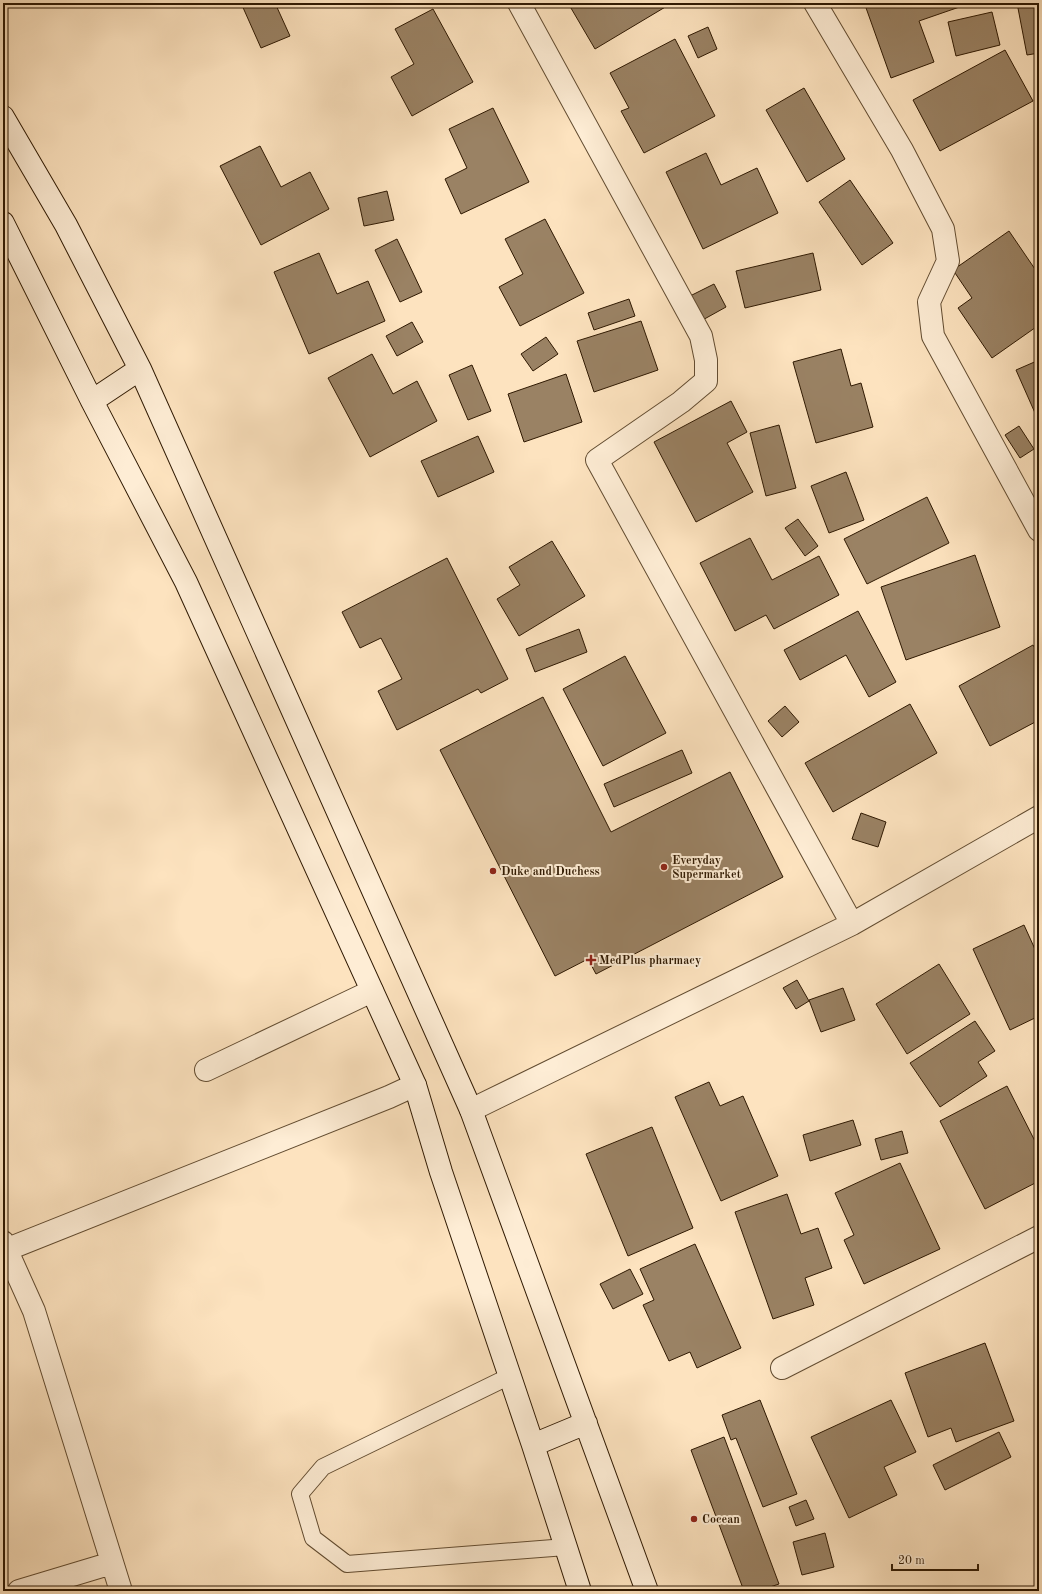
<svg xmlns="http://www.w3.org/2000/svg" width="1042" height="1594" viewBox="0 0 1042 1594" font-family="'Old Standard TT',serif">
<rect width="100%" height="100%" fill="#fde3bf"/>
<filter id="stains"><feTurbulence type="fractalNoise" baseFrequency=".005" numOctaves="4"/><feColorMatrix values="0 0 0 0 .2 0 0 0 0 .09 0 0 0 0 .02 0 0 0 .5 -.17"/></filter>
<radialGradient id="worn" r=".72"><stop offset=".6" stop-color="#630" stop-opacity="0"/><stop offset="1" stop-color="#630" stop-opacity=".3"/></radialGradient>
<path fill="#9a8264" stroke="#2f1902" d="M241,3H275L290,36L261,48Z
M568,3H672L595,49Z
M871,3H971L919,21L934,62L891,78L865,5Z
M1017,3H1039V53L1027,55Z
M433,9L473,82L412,116L391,77L414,64L395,29Z
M992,12L1000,45L956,56L948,22Z
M708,27L717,49L698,58L688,36Z
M675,39L715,116L644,153L621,111L629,108L610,73Z
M1005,50L1033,101L940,151L913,100Z
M804,88L845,159L807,182L766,110Z
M493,108L529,182L461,214L445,179L467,168L449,129Z
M260,146L281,187L310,172L329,209L261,245L220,166Z
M706,153L721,185L757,168L778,213L703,249L666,172Z
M850,180L893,243L862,265L819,202Z
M387,191L394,220L364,226L358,198Z
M545,219L584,293L520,326L499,287L523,274L505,239Z
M1009,231L1039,275V325L992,358L958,308L972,298L953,270Z
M397,239L422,292L400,302L375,250Z
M319,253L337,294L368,281L385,321L309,354L274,272Z
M813,253L821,290L745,308L736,271Z
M714,284L726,307L699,322L686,298Z
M629,299L635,316L594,330L588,313Z
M641,321L658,370L594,392L577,341Z
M412,322L423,342L397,356L386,336Z
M546,337L558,354L533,371L521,354Z
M841,349L851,386L861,383L873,427L816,443L793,362Z
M372,354L393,394L417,381L437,421L370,457L328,378Z
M1039,360V422L1016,370Z
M472,365L491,411L468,420L449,375Z
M566,374L582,422L524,442L508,394Z
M731,401L747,432L727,443L753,492L696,522L654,442Z
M779,425L796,488L766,496L750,433Z
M1019,426L1034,449L1020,458L1005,435Z
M478,436L494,472L438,497L421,461Z
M846,472L864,520L829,533L811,486Z
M927,497L949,543L867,584L844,539Z
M798,519L818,546L805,556L785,528Z
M750,538L772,580L819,556L839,595L774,629L766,615L735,631L700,563Z
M552,541L585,596L519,636L497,599L520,585L509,567Z
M975,555L1000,627L906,660L881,587Z
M447,558L508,679L481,693L478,689L397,730L378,691L402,679L381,638L360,648L342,612Z
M858,611L896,682L869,697L846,655L800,680L784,650Z
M579,629L587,652L535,672L526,649Z
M1033,645L1039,655V720L990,746L959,686Z
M625,656L666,733L603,766L563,689Z
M543,697L611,832L730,772L783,877L596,974L588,959L555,976L440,750Z
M910,704L937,753L833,812L805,763Z
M785,706L799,722L782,737L768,721Z
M682,750L692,773L614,807L604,784Z
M861,813L886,822L878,847L852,839Z
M1024,925L1039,958V1016L1010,1030L973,949Z
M939,964L970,1014L907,1054L876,1004Z
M797,980L809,1001L796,1009L783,988Z
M843,988L855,1020L821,1032L809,1000Z
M975,1021L995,1051L978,1062L987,1076L940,1107L910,1063Z
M709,1082L720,1106L743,1096L778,1176L721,1201L675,1097Z
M1007,1086L1039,1149V1181L985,1209L940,1121Z
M853,1120L861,1145L810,1161L803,1135Z
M652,1127L693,1228L628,1256L586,1154Z
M902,1131L908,1153L881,1160L875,1139Z
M900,1163L940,1249L864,1284L844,1240L854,1235L835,1193Z
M787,1194L801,1234L818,1228L832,1268L805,1278L814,1305L773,1319L735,1212Z
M695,1244L741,1348L697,1368L690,1352L669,1361L643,1305L654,1300L640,1269Z
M630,1269L643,1294L613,1309L600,1284Z
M985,1343L1014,1421L956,1442L951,1428L928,1437L905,1373Z
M760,1400L797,1494L763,1507L736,1438L731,1440L722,1415Z
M891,1400L916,1452L884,1467L897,1495L849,1518L811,1437Z
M999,1432L1011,1457L945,1490L933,1465Z
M724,1437L779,1584L758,1591H744L691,1450Z
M806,1500L814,1519L796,1526L789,1507Z
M825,1533L834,1567L802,1575L793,1542Z"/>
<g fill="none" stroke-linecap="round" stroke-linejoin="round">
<g stroke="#624c31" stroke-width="18">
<path id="service" d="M510,1376L323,1467L300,1494L313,1538L347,1564L566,1547"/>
</g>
<g stroke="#624c31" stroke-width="24">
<path id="minor" d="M519,3L701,336L706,360V381L681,402L597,460L852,924
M815,3L902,150L943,229L948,261L929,302L933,336L1039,530
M206,1070L372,991
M471,1110L852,924L1039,817
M3,1242L34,1311L121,1591
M3,1251L389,1097L415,1085
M782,1368L1039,1237
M19,1591L112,1563"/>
</g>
<g stroke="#2f1902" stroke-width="24">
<path id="secondary" d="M3,117L66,225L140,369L471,1110L647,1591
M3,223L92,401L186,582L415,1085L441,1172L533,1445L580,1591
M92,401L140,369
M533,1445L586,1423"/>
</g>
<use href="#service" stroke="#feedd5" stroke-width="16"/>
<use href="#minor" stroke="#feedd5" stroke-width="22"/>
<use href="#secondary" stroke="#feedd5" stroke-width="22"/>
</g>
<g fill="#8f2418" stroke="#feedd5" stroke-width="1.5">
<circle cx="664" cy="867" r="4"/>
<circle cx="493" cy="871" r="4"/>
<path d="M589 954h4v4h4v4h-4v4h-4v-4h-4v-4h4z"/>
<circle cx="694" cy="1519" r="4"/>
</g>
<g text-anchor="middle" stroke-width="4" stroke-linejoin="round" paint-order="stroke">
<g font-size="12" font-weight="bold" fill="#2f1902" stroke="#feedd5" text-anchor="start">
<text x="672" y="864">Everyday<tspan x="672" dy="14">Supermarket</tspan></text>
<text x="501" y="875">Duke and Duchess</text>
<text x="599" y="964">MedPlus pharmacy</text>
<text x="702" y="1523">Cocean</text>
</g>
</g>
<rect width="1042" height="1594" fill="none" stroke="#fde3bf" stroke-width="16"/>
<rect x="4" y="4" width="1034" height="1586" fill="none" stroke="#2f1902" stroke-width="2"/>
<rect x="8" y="8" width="1026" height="1578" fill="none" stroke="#2f1902"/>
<path d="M892 1564v6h86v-6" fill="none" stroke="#2f1902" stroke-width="2"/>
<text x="898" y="1564" font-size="12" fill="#2f1902" stroke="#feedd5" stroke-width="3" paint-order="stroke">20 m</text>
<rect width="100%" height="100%" filter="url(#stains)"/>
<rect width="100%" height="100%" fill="url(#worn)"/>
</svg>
